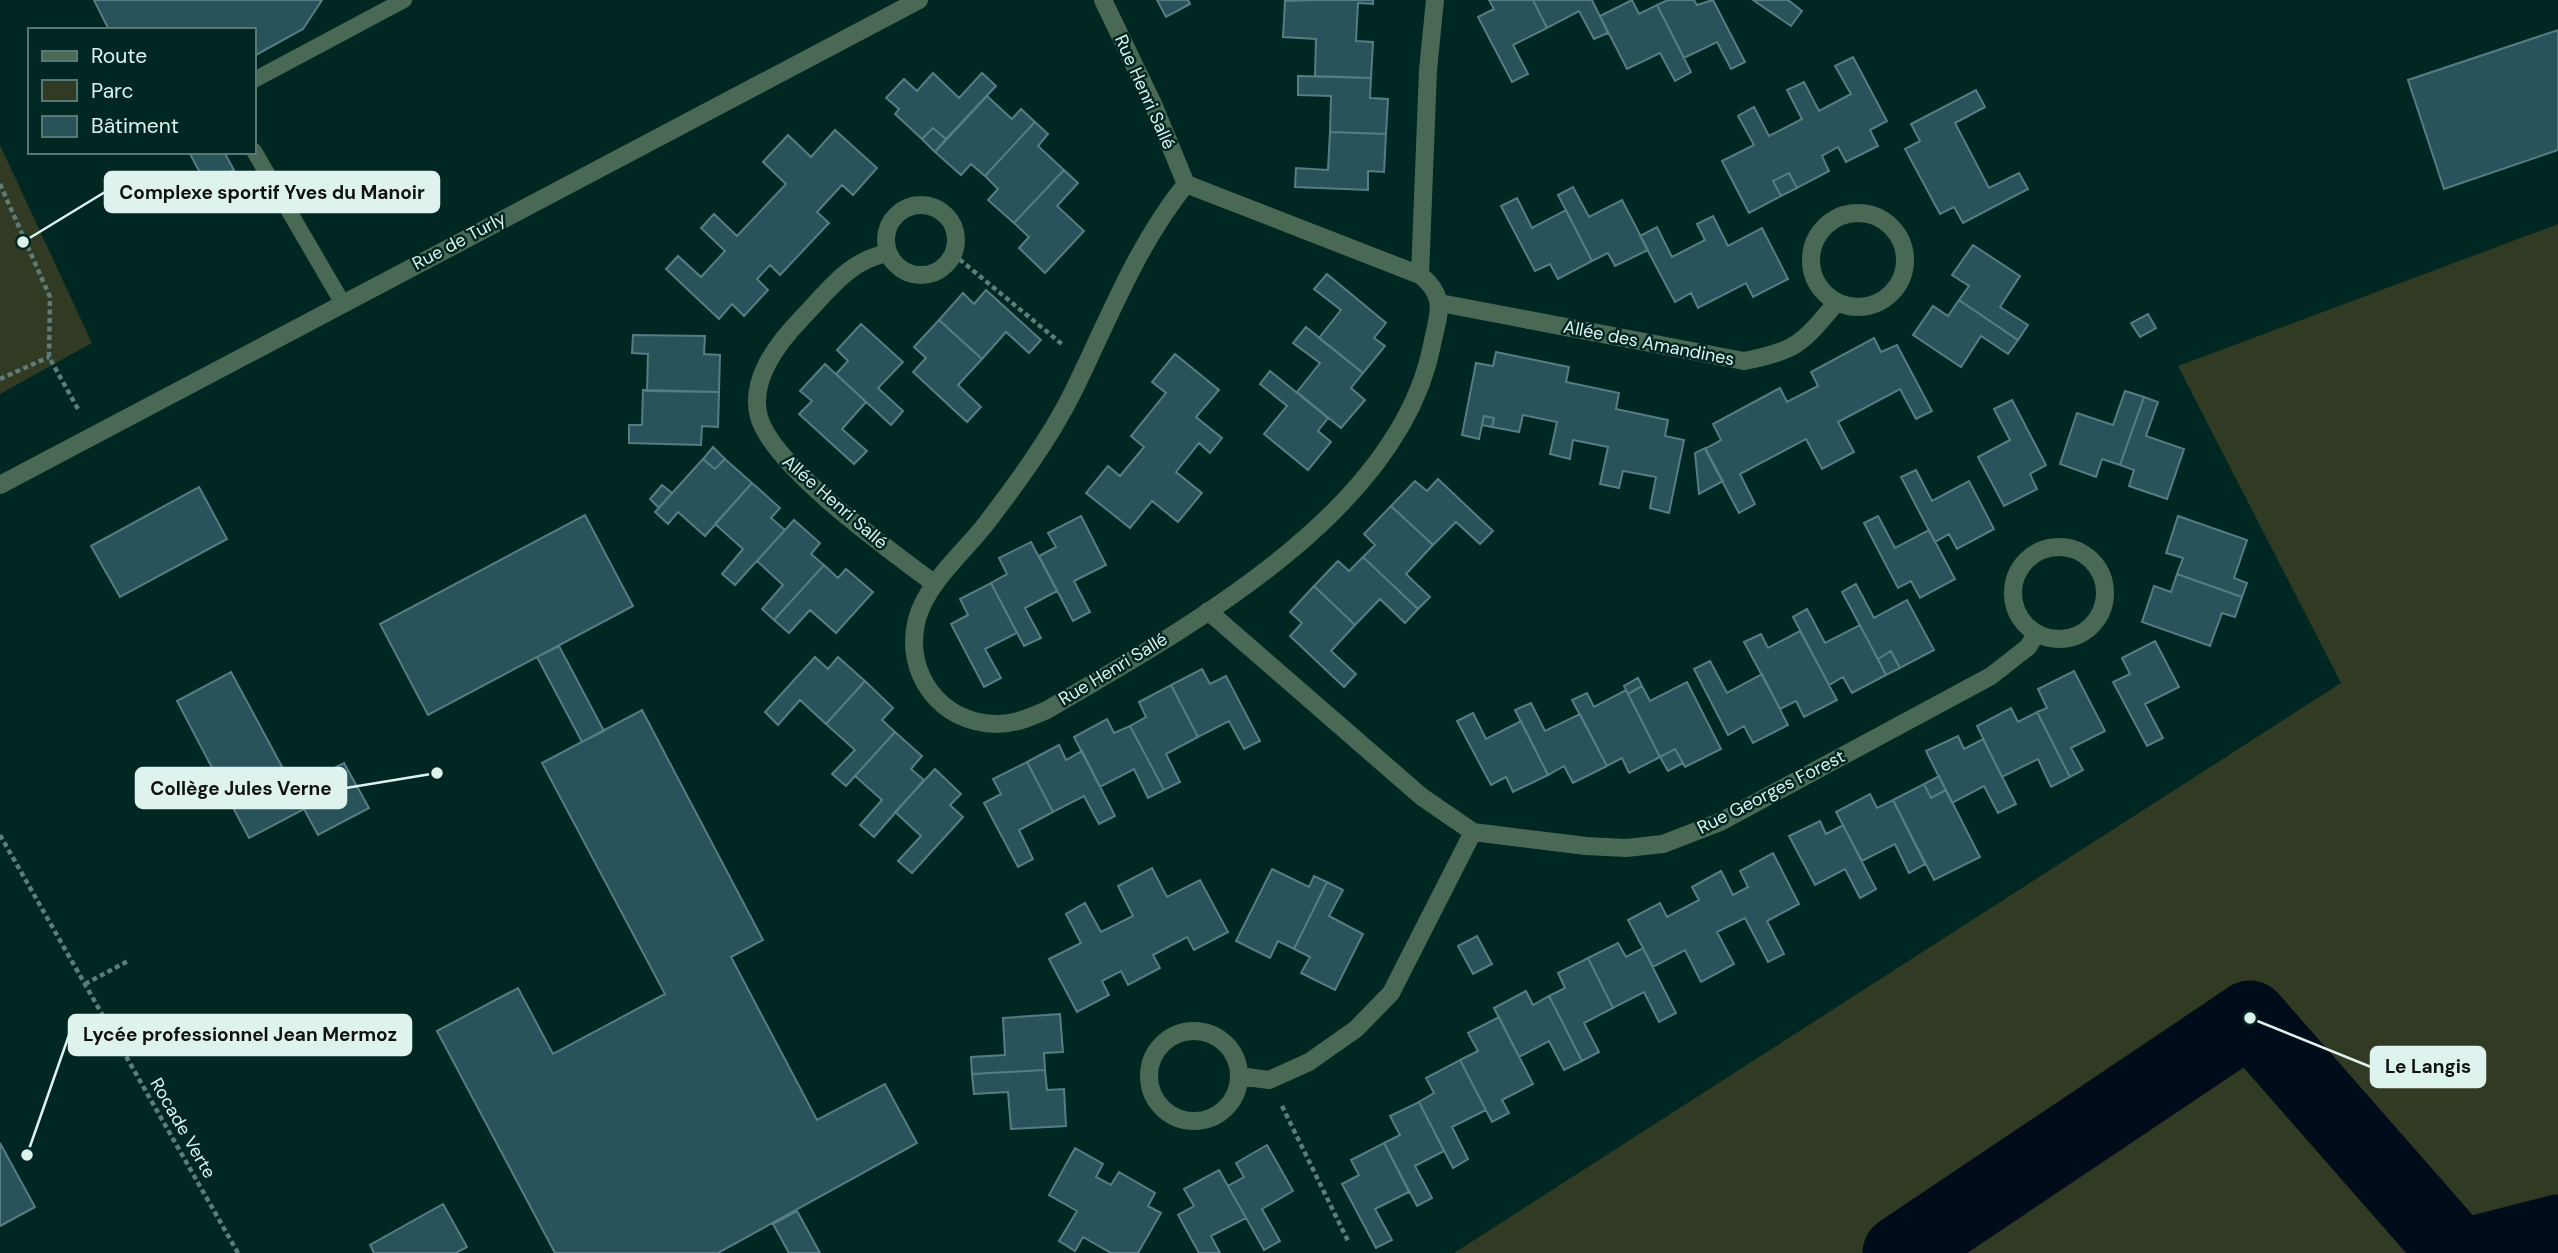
<svg xmlns="http://www.w3.org/2000/svg" width="2558" height="1253" viewBox="0 0 2558 1253" font-family="'DM Sans',sans-serif">
<rect width="100%" height="100%" fill="#002722"/>
<path fill="#313a23" d="M0,145L92,343L0,394Z
M2558,224V1253H1454L2341,683L2178,366Z"/>
<g fill="none" stroke-linecap="round" stroke-linejoin="round">
<path stroke="#000c19" stroke-width="75" d="M1900,1253L2250,1018L2456,1253
M2476,1253L2558,1232"/>
</g>
<path fill="#28535b" stroke="#557d84" stroke-width="2" d="M94,0H322L303,29L254,56V30H109Z
M1157,0H1188L1190,4L1166,17Z
M1318,0H1373V4L1358,3L1356,41L1373,42L1371,78L1315,76L1316,39L1283,37L1285,1Z
M1489,0H1533L1547,28L1513,45L1528,74L1512,82L1478,17L1494,9Z
M1533,0H1592L1608,33L1594,39L1579,11L1547,28Z
M1632,0L1639,14L1657,5L1691,72L1675,81L1660,53L1627,69L1600,16Z
M1668,0H1694L1697,5L1713,0L1745,62L1731,69L1717,42L1684,58L1657,5Z
M1753,0H1788L1802,11L1791,26Z
M2558,30V150L2444,189L2408,80Z
M1853,57L1887,121L1870,130L1878,146L1846,162L1838,147L1822,156L1829,171L1797,188L1789,173L1773,181L1781,196L1749,213L1722,161L1754,145L1738,116L1754,107L1769,136L1802,119L1787,90L1804,82L1819,111L1851,94L1835,66Z
M933,73L959,98L982,73L996,86L946,139L933,128L922,139L895,114L899,109L886,98L904,79L917,91Z
M1298,76L1371,78L1370,98L1388,99L1386,134L1330,132L1331,96L1298,95Z
M1976,90L1985,107L1955,123L1989,188L2019,173L2028,189L1963,223L1954,207L1940,214L1905,149L1920,141L1911,124Z
M987,96L1012,119L1021,109L1035,122L985,176L971,164L961,175L935,152Z
M1035,122L1048,134L1038,146L1064,170L1014,223L988,200L998,189L985,176Z
M933,128L946,139L935,152L922,139Z
M835,130L877,168L853,195L842,185L817,212L829,223L780,275L770,265L757,279L768,290L744,316L732,304L719,319L666,269L678,256L701,277L725,251L701,228L714,214L737,236L786,184L763,162L788,135L811,157Z
M1330,132L1386,134L1384,172L1368,171V190L1295,187L1296,168L1328,170Z
M189,152H224L234,170L206,184Z
M1064,170L1078,183L1057,206L1084,231L1045,273L1019,248L1029,237L1014,223Z
M1789,173L1797,188L1781,196L1773,181Z
M1573,187L1589,217L1622,200L1648,250L1615,266L1608,253L1592,261L1558,195Z
M1517,198L1532,228L1566,210L1592,261L1558,279L1550,264L1535,271L1501,206Z
M1713,216L1728,246L1762,228L1788,279L1753,297L1746,283L1698,308L1691,293L1675,302L1640,236L1657,227L1672,257L1705,240L1697,224Z
M1973,245L2020,276L2000,307L2028,325L2018,340L1959,300L1969,286L1952,275Z
M1327,274L1386,323L1374,338L1385,346L1363,373L1319,338L1341,310L1314,289Z
M986,290L1041,340L1029,353L1006,332L982,359L939,320L963,293L974,304Z
M1959,300L2018,340L2008,354L1981,336L1961,367L1913,335L1933,306L1948,316Z
M2148,314L2156,328L2140,337L2131,323Z
M939,320L982,359L958,385L981,407L967,422L913,372L926,358L914,347Z
M861,324L903,362L878,388L903,411L891,425L836,374L848,361L837,350Z
M1306,327L1363,373L1351,388L1365,400L1341,428L1297,392L1320,363L1293,343Z
M633,335L705,336L704,354L720,355L719,392L647,391L648,354L632,353Z
M1874,338L1881,352L1897,345L1932,411L1916,419L1900,389L1838,422L1854,452L1822,469L1806,439L1740,474L1755,504L1739,513L1705,449L1721,440L1713,424L1780,388L1787,402L1818,386L1811,372Z
M1496,352L1569,367L1566,382L1619,393L1616,409L1668,420L1665,436L1684,440L1669,513L1650,508L1656,477L1623,471L1619,488L1600,484L1608,447L1573,440L1570,459L1550,454L1557,422L1523,415L1519,432L1492,427L1494,418L1484,416L1479,439L1462,435L1476,363L1493,366Z
M1175,354L1219,390L1196,417L1222,438L1210,453L1199,443L1176,472L1202,493L1178,522L1152,501L1130,528L1086,493L1108,466L1120,476L1144,447L1131,436L1166,393L1152,382Z
M825,364L866,402L842,429L867,451L854,464L799,414L812,401L800,391Z
M1270,371L1328,418L1318,431L1331,442L1308,470L1264,434L1287,406L1260,384Z
M643,390L719,392L718,427L702,426L701,445L629,443V425H642Z
M2125,391L2144,397L2120,465L2102,459L2096,477L2060,464L2077,413L2113,425Z
M2144,397L2158,402L2146,436L2184,449L2167,499L2129,486L2134,470L2120,465Z
M2012,400L2046,465L2030,474L2037,489L2004,506L1978,457L2010,440L1994,409Z
M1484,416L1494,418L1492,427L1482,425Z
M713,447L725,459L715,469L703,459Z
M1705,448L1723,481L1699,494L1695,453Z
M703,459L715,469L725,459L752,483L705,536L678,512L668,524L655,512Z
M1916,470L1932,501L1969,481L1994,529L1957,549L1949,534L1935,542L1901,477Z
M1438,479L1493,531L1480,544L1456,522L1433,545L1391,506L1415,481L1427,491Z
M752,483L780,508L771,518L785,530L735,585L722,574L743,549L715,524Z
M662,485L672,493L659,508L650,499Z
M199,487L227,539L120,597L91,546Z
M1391,506L1433,545L1406,574L1430,597L1418,609L1363,557L1375,545L1364,534Z
M585,515L633,606L428,715L380,624Z
M1081,516L1106,565L1074,581L1090,612L1073,621L1039,556L1056,547L1048,533Z
M1878,516L1895,548L1929,530L1955,579L1920,598L1911,581L1898,588L1864,523Z
M2178,516L2247,540L2234,578L2247,583L2242,597L2177,574L2183,558L2166,553Z
M794,520L820,543L811,554L824,565L774,620L762,609L783,585L757,561Z
M1031,542L1057,591L1025,608L1041,638L1024,646L991,583L1007,574L999,558Z
M1363,557L1418,609L1405,623L1380,599L1355,625L1314,586L1338,561L1349,571Z
M824,565L838,578L846,569L873,592L836,633L810,610L789,633L774,620Z
M2177,574L2242,597L2235,617L2222,613L2210,646L2142,622L2154,586L2171,592Z
M991,583L1017,633L985,649L1001,678L984,687L951,624L968,615L960,599Z
M1856,584L1874,618L1907,600L1934,650L1900,668L1891,651L1878,659L1842,592Z
M1314,586L1355,625L1331,651L1356,674L1344,687L1290,636L1302,623L1290,612Z
M1807,609L1825,643L1860,625L1886,675L1852,693L1843,677L1829,685L1793,617Z
M1800,631L1837,700L1804,717L1796,701L1780,709L1744,642L1761,634L1768,648Z
M2155,641L2179,687L2145,704L2163,738L2147,746L2113,682L2130,674L2122,658Z
M559,646L604,731L582,742L537,657Z
M1891,651L1900,668L1886,675L1878,659Z
M815,657L828,669L838,657L865,681L826,724L800,700L778,725L765,712Z
M1710,661L1727,693L1762,674L1788,725L1753,743L1744,726L1728,735L1694,669Z
M1202,669L1210,684L1226,676L1260,741L1244,749L1229,721L1198,737L1171,685Z
M2074,671L2105,731L2071,748L2083,770L2070,777L2037,712L2047,708L2038,689Z
M231,672L294,789L344,763L369,808L318,835L304,809L249,838L177,701Z
M1638,678L1642,686L1628,694L1624,686Z
M865,681L893,708L882,720L895,732L846,786L832,774L855,750L826,724Z
M1687,682L1721,749L1685,767L1675,749L1660,757L1628,694L1642,686L1650,701Z
M1171,685L1198,737L1166,754L1180,782L1164,790L1130,726L1146,717L1139,702Z
M1626,690L1660,757L1629,773L1622,758L1607,766L1572,700L1587,693L1594,707Z
M1531,703L1545,731L1580,714L1607,766L1573,783L1564,766L1548,775L1515,710Z
M2011,708L2018,722L2037,712L2070,777L2051,787L2038,759L2002,777L1977,726Z
M642,710L763,940L731,957L817,1120L885,1084L917,1143L718,1253H555L437,1031L518,988L553,1054L665,994L542,763Z
M1473,713L1486,739L1521,721L1548,775L1513,792L1506,777L1491,785L1457,721Z
M1107,719L1114,733L1130,726L1164,790L1148,798L1134,769L1100,787L1074,737Z
M895,732L922,756L911,769L924,780L874,837L860,825L882,800L855,776Z
M1958,736L1964,749L1983,739L2016,804L1998,813L1984,786L1952,803L1926,751Z
M1059,745L1066,760L1082,751L1115,816L1099,824L1084,796L1053,812L1027,762Z
M1675,749L1683,763L1668,771L1660,757Z
M1027,762L1053,812L1019,830L1033,859L1018,867L984,803L1001,794L993,779Z
M935,769L961,794L950,805L963,817L912,873L898,861L921,836L895,812Z
M1939,776L1946,790L1931,798L1924,784Z
M1924,784L1931,798L1946,790L1980,857L1934,880L1893,800Z
M1870,794L1877,808L1893,800L1925,864L1909,873L1895,844L1862,861L1836,812Z
M1820,821L1826,834L1843,825L1876,889L1860,898L1845,869L1815,885L1789,836Z
M1773,853L1799,904L1767,921L1784,954L1768,962L1745,918L1717,932L1734,964L1701,982L1685,950L1653,967L1628,920L1660,903L1667,917L1699,900L1692,887L1721,871L1733,895L1748,887L1740,871Z
M1152,868L1167,897L1200,880L1228,932L1194,950L1187,937L1153,955L1160,968L1128,985L1121,971L1102,981L1109,995L1077,1012L1049,959L1081,943L1066,914L1085,903L1101,932L1133,916L1118,886Z
M1272,869L1309,887L1314,876L1327,882L1294,949L1278,941L1270,958L1236,941Z
M1327,882L1343,890L1329,916L1363,934L1335,990L1301,973L1310,957L1294,949Z
M1477,936L1492,964L1473,974L1458,946Z
M1618,943L1626,957L1643,948L1676,1013L1659,1022L1644,992L1613,1008L1588,958Z
M1588,958L1613,1008L1584,1023L1599,1052L1582,1061L1549,996L1565,988L1558,973Z
M1526,991L1533,1005L1549,996L1582,1061L1564,1070L1549,1041L1519,1057L1494,1008Z
M1060,1014L1063,1052L1044,1053L1045,1070L972,1074L971,1057L1005,1055L1003,1018Z
M1499,1017L1533,1084L1502,1100L1509,1113L1492,1122L1460,1060L1478,1051L1468,1033Z
M1460,1060L1486,1110L1452,1127L1468,1159L1453,1168L1419,1102L1434,1093L1426,1078Z
M1045,1070L1047,1090L1064,1089L1066,1126L1011,1129L1008,1092L974,1094L972,1074Z
M1419,1102L1444,1151L1415,1166L1432,1198L1417,1206L1384,1143L1400,1135L1390,1116Z
M0,1143L35,1207L0,1226Z
M1384,1143L1409,1192L1375,1209L1392,1240L1376,1248L1342,1184L1359,1175L1351,1160Z
M1267,1145L1293,1191L1262,1209L1280,1241L1264,1250L1228,1186L1244,1177L1236,1163Z
M1075,1148L1103,1164L1096,1177L1111,1185L1119,1172L1155,1193L1148,1206L1161,1213L1138,1253H1111L1083,1237L1075,1251L1059,1241L1077,1211L1049,1195Z
M1219,1170L1246,1218L1211,1236L1220,1253H1199L1178,1215L1194,1206L1184,1189Z
M443,1204L467,1247L456,1253H374L370,1245Z
M797,1211L820,1253H789L773,1224Z"/>
<g fill="none" stroke-linecap="round" stroke-linejoin="round">
<path stroke="#5e7d78" stroke-width="4.5" stroke-dasharray="5 3.5" stroke-linecap="butt" d="M0,184L50,297L49,357L78,409
M953,254L1063,345
M0,379L49,357
M0,835L238,1253
M85,984L128,961
M1282,1106L1349,1243"/>
<path stroke="#4a6954" stroke-width="16" d="M254,80L404,0
M254,151L342,302"/>
<path stroke="#4a6954" stroke-width="18" d="M1103,0L1153,104L1186,184L1420,275C1448,297 1438,315 1432,345C1399,514 1183,630 1047,710C1031,717 1015,724 997,724C940,724 903,672 917,619C927,583 962,554 985,525C1017,483 1049,440 1073,392C1108,321 1136,246 1186,184
M886 240a35 35 0 1 1 70 0a35 35 0 1 1-70 0Z
M1811 260a47 47 0 1 1 94 0a47 47 0 1 1-94 0Z
M888,253C849,260 828,291 801,319C777,344 749,380 759,417C773,467 892,552 935,584
M1420,275L1428,70L1435,0
M1440,303L1744,361C1798,351 1803,342 1837,302
M0,485L919,0
M2013 593a46 46 0 1 1 92 0a46 46 0 1 1-92 0Z
M1208,611L1422,797L1473,832
M1149 1076a45 45 0 1 1 90 0a45 45 0 1 1-90 0Z
M1239,1076L1269,1080L1309,1062L1356,1029L1391,993L1473,832L1586,846L1626,848L1663,844L1720,822L1991,676L2028,647L2036,634"/>
</g>
<g text-anchor="middle" stroke-width="5" stroke-linejoin="round" paint-order="stroke">
<g font-size="18" fill="#def2ee" stroke="#002722">
<text transform="translate(1145 92) rotate(66)" y="6">Rue Henri Sallé</text>
<text transform="translate(459 241) rotate(-28)" y="6">Rue de Turly</text>
<text transform="translate(1649 343) rotate(11)" y="6">Allée des Amandines</text>
<text transform="translate(835 502) rotate(41)" y="6">Allée Henri Sallé</text>
<text transform="translate(1113 669) rotate(-31)" y="6">Rue Henri Sallé</text>
<text transform="translate(1771 792) rotate(-27)" y="6">Rue Georges Forest</text>
<text transform="translate(183 1128) rotate(60)" y="6">Rocade Verte</text>
</g>
</g>
<path fill="none" stroke="#def2ee" stroke-width="2.5" d="M23 242L105 192M437 773L346 788M27 1155L69 1035M2250 1018L2371 1067"/>
<g fill="#def2ee" stroke="#002722" stroke-width="2.5">
<circle cx="23" cy="242" r="7"/>
<circle cx="437" cy="773" r="7"/>
<circle cx="27" cy="1155" r="7"/>
<circle cx="2250" cy="1018" r="7"/>
</g>
<g fill="#def2ee" stroke="#def2ee" stroke-width="2.5">
<rect x="105" y="172" width="334" height="40" rx="7"/>
<rect x="136" y="768" width="210" height="40" rx="7"/>
<rect x="69" y="1015" width="342" height="40" rx="7"/>
<rect x="2371" y="1047" width="114" height="40" rx="7"/>
</g>
<g font-size="19" text-anchor="middle" font-weight="bold" fill="#111">
<text x="272" y="199">Complexe sportif Yves du Manoir</text>
<text x="241" y="795">Collège Jules Verne</text>
<text x="240" y="1041">Lycée professionnel Jean Mermoz</text>
<text x="2428" y="1073">Le Langis</text>
</g>
<rect x="28" y="28" width="228" height="126" fill="#002722" stroke="#597874" stroke-width="2"/>
<rect x="42" y="51" width="35" height="10" fill="#4a6954" stroke="#597874" stroke-width="2"/>
<text x="91" y="63" font-size="21" fill="#def2ee">Route</text>
<rect x="42" y="80" width="35" height="21" fill="#313a23" stroke="#597874" stroke-width="2"/>
<text x="91" y="98" font-size="21" fill="#def2ee">Parc</text>
<rect x="42" y="116" width="35" height="21" fill="#28535b" stroke="#597874" stroke-width="2"/>
<text x="91" y="133" font-size="21" fill="#def2ee">Bâtiment</text>
</svg>
